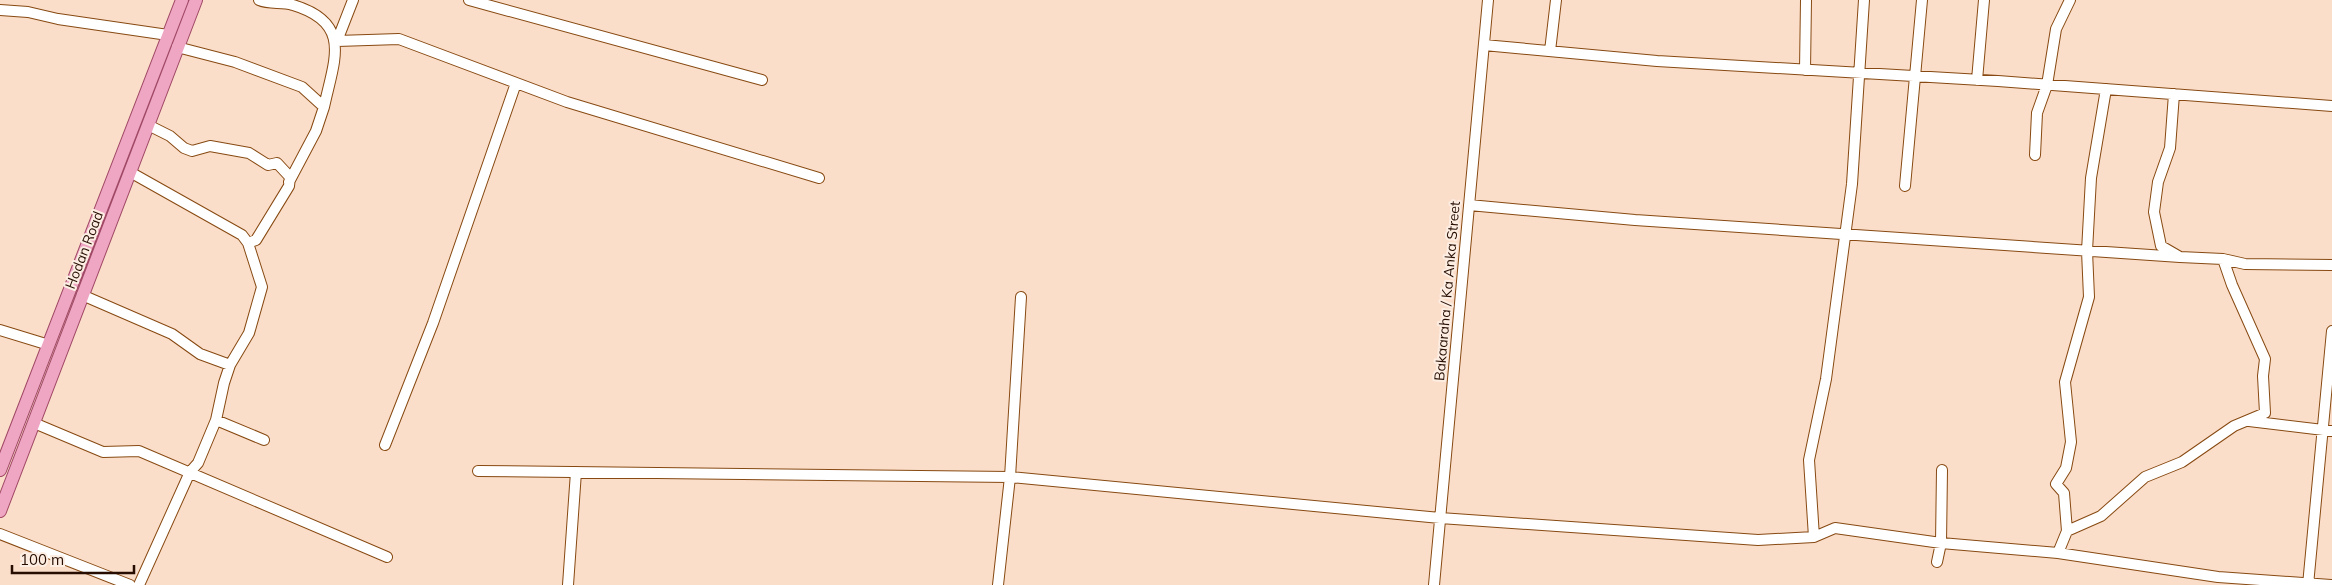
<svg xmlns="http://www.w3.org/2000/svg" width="2332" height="585" viewBox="0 0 2332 585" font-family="Mulish,sans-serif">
<rect width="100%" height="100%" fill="#fbdeca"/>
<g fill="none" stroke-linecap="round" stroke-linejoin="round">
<g stroke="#874911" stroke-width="12">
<path id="minor" d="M259,0C270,5 282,1 293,5C353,23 334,60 324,107
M353,0L337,41L399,39L567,102L819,178
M469,0L762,80
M0,10L28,12L58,19L168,35
M1484,45L1657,61L1998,81L2332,106
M177,47L235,62L302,87L324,107L316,131L289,182
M1550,51L1556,0
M1805,70L1806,0
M1977,80L1984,0
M2174,94L2170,148L2158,182L2154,212L2161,246L2180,257L2223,259L2245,264L2332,265
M148,125L170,136L184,148L192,151L210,146L249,153L268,165L277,163L290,177L289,186L256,240L248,243
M2035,155L2037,113L2047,85L2056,29L2070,0
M130,172L242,235L248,243L262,287L249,333L230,365
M1905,186L1922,0
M1469,205L1635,220L2180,257
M82,295L172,334L200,354L230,365L224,383L216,420
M0,330L49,345
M2249,421L2332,431
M34,423L103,452L139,451L387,557
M385,445L433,323L516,83
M478,471L1010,477L1440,518L1758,540L1814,537L1835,528L1941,543L2058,553L2218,577L2331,585
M2067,531L2064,493L2056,484L2066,468L2071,442L2065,382L2089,297L2087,251L2091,178L2106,89
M0,534L130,585
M1814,537L1809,460L1826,379L1852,184L1864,0
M2058,553L2067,531L2101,516L2145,477L2182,462L2234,426L2265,413L2263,376L2265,359L2232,285L2223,259
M1937,562L1941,543L1942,470
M139,585L190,472L198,463L216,420L264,440
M568,585L576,472
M998,585L1010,477L1021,297
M1434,585L1488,0
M2308,585L2332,331"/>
</g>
<g stroke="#a04965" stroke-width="14">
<path id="major" d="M0,470L182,0
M0,511L196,0"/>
</g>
<use href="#minor" stroke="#fff" stroke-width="10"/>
<use href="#major" stroke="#eea6c3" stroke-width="12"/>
</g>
<g text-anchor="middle" stroke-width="4" stroke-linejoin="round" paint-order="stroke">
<g font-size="14" fill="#260d00" stroke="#fdeee4">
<text transform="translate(84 250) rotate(-69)" y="5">Hodan Road</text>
<text transform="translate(1447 291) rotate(-85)" y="5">Bakaaraha / Ka Anka Street</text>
</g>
</g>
<path d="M12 565v8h122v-8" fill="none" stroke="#260d00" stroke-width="2.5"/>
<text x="20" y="565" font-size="15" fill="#260d00" stroke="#fdeee4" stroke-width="4" paint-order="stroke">100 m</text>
</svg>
